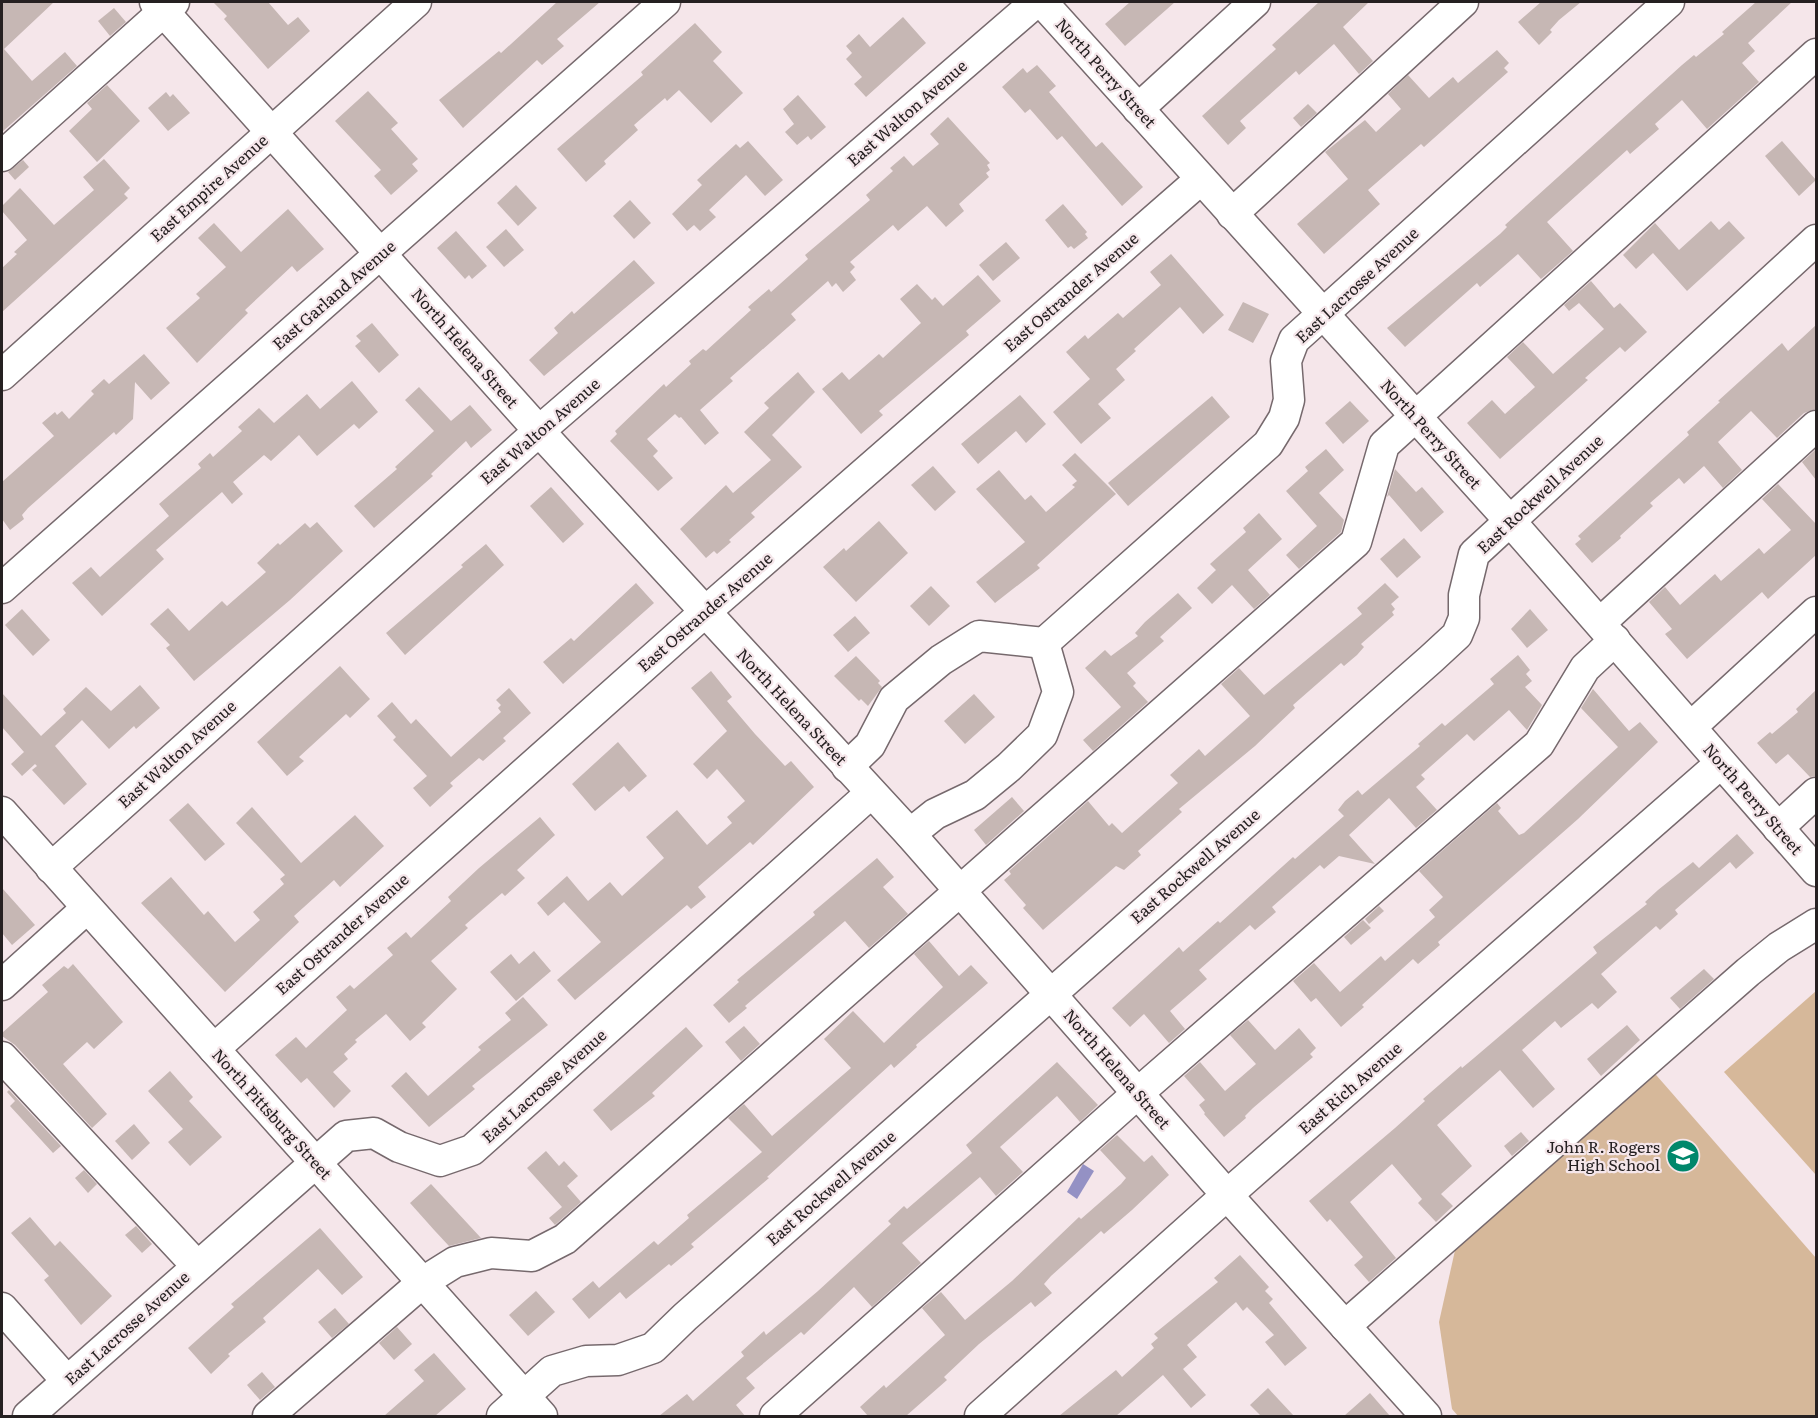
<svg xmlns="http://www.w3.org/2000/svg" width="1818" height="1418" font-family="Literata,serif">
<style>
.green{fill:#d6b89a}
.water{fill:#9491c4}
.building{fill:#c6b7b4}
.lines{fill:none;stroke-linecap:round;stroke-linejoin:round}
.minor-casing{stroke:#76696d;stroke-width:33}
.minor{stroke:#fff;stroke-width:30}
.labels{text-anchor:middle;stroke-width:4.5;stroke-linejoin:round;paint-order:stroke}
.street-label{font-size:16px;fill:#252021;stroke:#f5e6ea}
.poi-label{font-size:16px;fill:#252021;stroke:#f5e6ea;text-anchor:end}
</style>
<rect width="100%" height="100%" fill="#f5e6ea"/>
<g class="green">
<polygon points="1816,991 1816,1175 1724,1072"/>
<polygon points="1650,1068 1816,1258 1816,1416 1458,1416 1452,1409 1439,1322 1458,1237"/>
</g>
<polygon class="water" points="1083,1164 1094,1171 1077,1199 1067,1192"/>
<g class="building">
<polygon points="2,2 54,2 4,49 32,81 65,52 77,66 2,132"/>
<polygon points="213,2 268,2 288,25 298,17 310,31 268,69 224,19 227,16"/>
<polygon points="557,2 600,2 557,39 564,46 542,65 537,60 463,128 439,100 499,51 501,53"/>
<polygon points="1130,2 1175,2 1125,46 1105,24"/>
<polygon points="1319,2 1369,2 1343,27 1373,61 1359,74 1334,44 1299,75 1296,71 1240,121 1246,128 1228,145 1202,116 1276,49 1272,45"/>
<polygon points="1541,2 1581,2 1559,20 1550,30 1552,32 1539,45 1518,22"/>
<polygon points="1756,2 1792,2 1748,43 1755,51 1742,63 1759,82 1707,129 1682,100 1655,124 1659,129 1630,154 1627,150 1547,222 1573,251 1541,279 1518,254 1480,287 1477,283 1405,347 1387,328 1500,234 1507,227 1505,225 1682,65 1694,55 1696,57 1724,34 1722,32"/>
<polygon points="114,8 126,22 110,36 98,21"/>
<polygon points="903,17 926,43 866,97 854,84 862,77 846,59 852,53 846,46 859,34 870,47"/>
<polygon points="695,23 722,52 713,61 743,93 711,123 679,90 667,101 665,98 634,125 638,130 604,161 606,164 586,182 557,149 643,75 641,72"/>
<polygon points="1497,50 1509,63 1504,68 1508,72 1424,147 1421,144 1368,190 1380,204 1324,254 1297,224 1348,179 1325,152 1365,120 1376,132 1401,109 1388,94 1408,75 1429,98 1453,77 1458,83"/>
<polygon points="1037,65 1056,86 1049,92 1096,147 1102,142 1143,187 1122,206 1062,136 1057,140 1030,109 1025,113 1002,87 1023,68 1027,73"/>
<polygon points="107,85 140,121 97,162 69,131 92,109 87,103"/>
<polygon points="368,91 398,123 391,129 418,159 412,164 418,171 391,195 374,176 381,170 335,121"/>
<polygon points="166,92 170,97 173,94 190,113 168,131 148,108"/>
<polygon points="798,95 826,127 811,140 808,136 797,145 785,132 794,124 783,109"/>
<polygon points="1308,104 1317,113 1301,127 1293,118"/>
<polygon points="948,117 990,163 987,165 990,170 986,173 989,177 959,204 964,211 946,227 927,206 898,231 893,225 850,262 855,267 850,272 856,280 843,292 836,283 832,287 828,281 791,314 796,320 730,378 733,381 700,410 719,433 705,445 681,417 679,418 675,414 647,439 658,451 653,456 673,478 658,491 610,441 617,434 615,431 664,384 666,387 691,364 689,361 703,349 706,351 751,310 748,307 769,289 771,292 808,259 805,255 870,200 866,195 893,171 890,168 904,156 913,166 939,144 930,134"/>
<polygon points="748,141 783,180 765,196 746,175 709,210 716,217 700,231 694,225 687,231 672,214 702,185 697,180 736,144 740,148"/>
<polygon points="1782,141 1816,180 1799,196 1765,156"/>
<polygon points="104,159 130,188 124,194 128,198 2,312 2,268 17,254 14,252 27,240 2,211 2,206 20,188 54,225 94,190 83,177"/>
<polygon points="23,160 29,167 15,180 8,172"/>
<polygon points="516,185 537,208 518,226 497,203"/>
<polygon points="630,200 651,223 634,239 613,216"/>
<polygon points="1063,204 1087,232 1085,234 1088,238 1074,249 1071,246 1068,248 1045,220"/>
<polygon points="288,209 324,249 297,272 292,266 245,310 248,313 197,363 166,328 200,298 196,294 226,267 198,238 214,223 241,252"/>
<polygon points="1711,221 1719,230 1729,221 1745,238 1687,291 1653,253 1636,269 1623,255 1655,223 1679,250"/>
<polygon points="506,229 524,250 504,267 486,247"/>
<polygon points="456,231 487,266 472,279 469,275 465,279 437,248"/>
<polygon points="1006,242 1020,258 993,281 979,265"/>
<polygon points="1171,254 1224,315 1203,334 1180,307 1134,349 1136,351 1116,369 1125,380 1098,404 1111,418 1081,444 1053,412 1090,379 1066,352 1085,335 1088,339 1118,313 1123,318 1161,285 1150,272"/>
<polygon points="634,260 655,283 544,376 529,360 558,333 554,328 572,311 574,314"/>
<polygon points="978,275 1001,301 966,331 969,335 879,411 883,415 861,434 822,389 842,372 849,380 879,354 883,358 921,323 900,299 917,284 932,300 935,297 943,306"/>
<polygon points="1591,281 1614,308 1620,303 1647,332 1625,352 1620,347 1585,378 1588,380 1500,459 1467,423 1492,400 1505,414 1535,387 1507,357 1523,342 1553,374 1604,329 1579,303 1569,311 1564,305"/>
<polygon points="1243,302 1269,314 1253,343 1228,330"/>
<polygon points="372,323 399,355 379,373 355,346 361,341 356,336"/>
<polygon points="1816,325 1816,409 1804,413 1777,438 1751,411 1718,442 1742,470 1723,488 1704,466 1684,484 1679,478 1650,503 1653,506 1620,536 1621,538 1592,563 1575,544 1581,539 1578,536 1689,435 1687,432 1720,402 1718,401 1782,343 1788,351"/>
<polygon points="144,354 170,383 151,400 135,382 133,419 116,435 114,432 28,508 22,515 24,519 10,530 2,519 2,482 54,436 42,423 55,412 57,415 62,411 69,419 94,394 91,391 104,379 109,384"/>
<polygon points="798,372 815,392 772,435 802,467 751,513 755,517 729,540 731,542 717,554 714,551 706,558 680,529 726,485 733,493 771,460 744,432 769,408 764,403"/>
<polygon points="352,381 378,412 359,429 354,424 317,456 299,435 271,461 264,455 233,482 243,494 232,504 222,492 156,550 164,559 102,616 72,583 91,567 100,577 169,516 159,504 201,468 198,464 210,453 213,457 242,431 238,427 259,408 274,423 307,394 320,409"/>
<polygon points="419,387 451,421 470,405 492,430 471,448 466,441 431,474 433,476 374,528 354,506 397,469 395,467 434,431 405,400"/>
<polygon points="1020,395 1046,424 1026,443 1016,431 978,464 961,444"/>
<polygon points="1212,396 1230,417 1128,506 1108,483"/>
<polygon points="1350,401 1369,421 1343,444 1325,423"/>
<polygon points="1326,449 1344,470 1319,493 1344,520 1341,532 1299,569 1286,555 1317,526 1286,491 1308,471 1305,467"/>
<polygon points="1815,450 1816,451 1816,480 1802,462"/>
<polygon points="1075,453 1116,494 1037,565 1040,568 995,603 976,582 1025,542 976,489 999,470 1025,500 1031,495 1046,512 1075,487 1072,485 1077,481 1062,465"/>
<polygon points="933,466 956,492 935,511 911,485"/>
<polygon points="1395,469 1416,492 1422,487 1444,512 1421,532 1389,495 1387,497"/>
<polygon points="1778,484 1816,524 1816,555 1768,599 1762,592 1687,659 1665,634 1672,629 1649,602 1665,587 1680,605 1715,574 1721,581 1759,548 1764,554 1791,530 1762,499"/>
<polygon points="551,487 584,524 563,543 530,506"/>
<polygon points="1259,513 1282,539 1248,570 1270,595 1254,609 1232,585 1212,604 1197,588 1216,570 1210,564 1246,532 1243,528"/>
<polygon points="879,521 908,553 856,602 823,567 844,548 846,551"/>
<polygon points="317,522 343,551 290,600 194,681 166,648 170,645 150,624 168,608 189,631 222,601 227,606 266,572 257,563 278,543 280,545 305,523 310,528"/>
<polygon points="1404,538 1421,557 1397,578 1380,559"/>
<polygon points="486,544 504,565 405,655 386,633 463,567 461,565"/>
<polygon points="636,583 654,603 563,684 543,662 571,638 574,641"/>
<polygon points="1385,583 1399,597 1391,604 1395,609 1392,612 1394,615 1361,644 1364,647 1357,655 1344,666 1341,663 1293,705 1295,708 1255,746 1179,809 1182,812 1138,851 1141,855 1124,870 1116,866 1043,930 1023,908 1026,905 1004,880 1011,874 1009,871 1088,801 1109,826 1112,823 1122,833 1178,783 1170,775 1199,749 1205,756 1250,716 1221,684 1239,668 1264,695 1362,614 1357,608"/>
<polygon points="931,586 950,606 929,626 910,606"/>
<polygon points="1178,593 1192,608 1160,637 1164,641 1127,673 1136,683 1133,686 1148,702 1093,751 1083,740 1121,707 1085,668 1105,650 1111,656 1138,636 1135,633 1145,622"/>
<polygon points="22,609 50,640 33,656 5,625"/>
<polygon points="1530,609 1548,630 1527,648 1511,629"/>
<polygon points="855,616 870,633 848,652 833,635"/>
<polygon points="1518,655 1530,670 1526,674 1532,681 1525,687 1542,705 1527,730 1509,710 1474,741 1467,734 1421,775 1425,779 1416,787 1437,810 1416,828 1389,798 1349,835 1375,864 1339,856 1324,869 1320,865 1272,907 1276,912 1255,930 1250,925 1199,970 1207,979 1170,1011 1185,1029 1169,1043 1144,1014 1130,1027 1112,1008 1179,947 1183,952 1218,921 1220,923 1293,857 1295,859 1344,816 1338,810 1345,801 1358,790 1362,795 1420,746 1418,744 1442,723 1445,726 1494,684 1490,679"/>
<polygon points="856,656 880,681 878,683 882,687 868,706 861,699 859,701 834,676"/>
<polygon points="340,666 370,699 350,718 346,714 299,757 304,761 287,776 257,742"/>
<polygon points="711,671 732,697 727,701 755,734 785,766 791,761 814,787 753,845 750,842 698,887 706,897 691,909 687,905 575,1000 557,980 601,942 564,902 548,916 537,903 567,876 588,901 610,882 622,896 664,858 646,837 677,810 707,845 732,823 727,817 745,801 717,769 707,779 693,764 727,731 691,688"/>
<polygon points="140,685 160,708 136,729 134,726 109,749 82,720 55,746 87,784 64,805 32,770 37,766 35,764 22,776 11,764 24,752 2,727 2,693 41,736 66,713 63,709 86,687 111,711"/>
<polygon points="509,688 531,713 503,738 506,741 483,761 479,758 450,783 453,786 430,807 413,788 427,776 393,740 396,737 377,716 392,702 411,724 416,719 451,757 501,712 498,708 501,705 496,700"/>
<polygon points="1593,689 1629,731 1640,722 1658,742 1578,819 1438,942 1440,945 1418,964 1413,959 1362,1005 1364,1007 1341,1027 1316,998 1311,1002 1293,981 1314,963 1340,992 1381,956 1385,961 1435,917 1429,910 1443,897 1419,871 1497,803 1501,808 1498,811 1519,835 1524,833 1618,747 1581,708"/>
<polygon points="1816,690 1816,776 1810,777 1788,754 1776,764 1757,743 1770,732 1772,734 1798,712 1796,709"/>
<polygon points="974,694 995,717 965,744 944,721"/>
<polygon points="618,742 647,776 629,792 624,786 595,811 572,784"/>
<polygon points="1012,797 1024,811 986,845 974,830"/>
<polygon points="188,803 225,844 205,861 169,820"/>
<polygon points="252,807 301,863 355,815 384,846 340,887 334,880 294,916 299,922 225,992 141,903 171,877 204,915 208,911 235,942 260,920 253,912 284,884 280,879 285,875 236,823"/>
<polygon points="540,817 555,835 517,870 525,878 505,896 502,893 465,925 468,928 431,961 457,989 422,1023 426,1027 410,1041 386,1014 355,1040 357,1042 344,1054 348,1059 333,1072 351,1091 334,1108 307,1078 301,1083 275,1055 296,1037 306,1048 347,1010 336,997 350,985 354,989 393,955 387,948 406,932 411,938 451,901 448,897 479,868"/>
<polygon points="1737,834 1754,853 1736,869 1730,862 1675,910 1678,914 1660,930 1656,926 1601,974 1617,992 1598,1009 1592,1003 1561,1028 1555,1021 1522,1050 1555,1089 1533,1108 1500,1070 1437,1125 1472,1166 1441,1194 1453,1206 1436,1222 1418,1203 1422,1199 1392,1164 1350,1202 1396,1258 1369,1282 1354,1265 1363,1257 1330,1219 1327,1222 1309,1201 1395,1128 1425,1101 1423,1099 1461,1066 1462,1068 1474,1058 1597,953 1593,947 1647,904 1645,902 1658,890 1693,862 1699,868"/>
<polygon points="877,858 894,877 883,887 908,914 869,948 845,921 745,1006 747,1008 729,1023 713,1005 739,982 737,980 815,915 813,912"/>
<polygon points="2,888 35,925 12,945 2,933"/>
<polygon points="1379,906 1384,911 1369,924 1365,919"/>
<polygon points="1363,920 1371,928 1351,945 1344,937"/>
<polygon points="929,941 959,976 971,965 988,983 916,1045 917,1047 894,1068 891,1064 767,1177 769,1178 691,1244 694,1247 671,1266 669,1264 626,1299 620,1292 589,1319 572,1299 593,1281 599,1288 654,1241 658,1245 689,1218 687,1215 762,1152 728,1118 744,1104 772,1136 851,1068 824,1039 853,1011 884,1043 943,987 914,954"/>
<polygon points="534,951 551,971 516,1001 490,972 511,954 519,964"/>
<polygon points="73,964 123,1022 94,1049 87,1042 63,1064 107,1114 92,1128 15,1045 2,1036 2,1033 48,992 42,985 64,966 68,969"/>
<polygon points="1704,969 1714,979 1680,1009 1670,998"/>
<polygon points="523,997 548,1025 472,1086 475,1089 429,1127 391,1086 406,1072 428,1096 481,1050 478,1047 511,1020 505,1013"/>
<polygon points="1248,1020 1275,1050 1299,1028 1316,1048 1310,1054 1313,1057 1253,1108 1245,1116 1246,1118 1224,1137 1204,1114 1205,1113 1199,1105 1205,1100 1184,1076 1200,1062 1225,1091 1256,1064 1230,1035"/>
<polygon points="1627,1025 1640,1040 1601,1076 1587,1059"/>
<polygon points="744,1026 760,1044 741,1061 725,1042"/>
<polygon points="686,1027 703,1046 652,1093 655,1096 611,1131 593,1110"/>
<polygon points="1057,1062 1098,1105 1080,1122 1057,1096 1000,1147 1023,1172 996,1196 980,1177 902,1243 921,1263 872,1307 854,1287 804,1335 801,1332 746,1378 755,1388 736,1405 745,1416 659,1416 687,1394 693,1401 744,1356 741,1352 764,1331 766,1335 818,1291 891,1224 888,1221 904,1206 907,1209 972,1153 966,1145"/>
<polygon points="170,1071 193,1097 189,1101 222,1137 190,1166 168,1142 183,1129 148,1091"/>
<polygon points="9,1090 61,1146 53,1153 10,1106 15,1101 7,1092"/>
<polygon points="134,1124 150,1143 132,1160 115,1141"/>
<polygon points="1521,1132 1529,1141 1512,1156 1504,1146"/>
<polygon points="1117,1135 1144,1162 1152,1155 1169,1175 1132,1210 1104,1234 1101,1231 1051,1276 1044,1284 1052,1293 1035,1307 1031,1302 979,1344 944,1377 947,1380 906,1416 868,1416 860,1407 884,1385 886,1388 945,1335 922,1308 941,1292 965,1320 1012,1281 1079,1217 1081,1219 1121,1184 1126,1178 1100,1150"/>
<polygon points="546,1151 559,1166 564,1161 578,1176 567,1186 581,1202 555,1225 549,1218 562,1207 527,1168"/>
<polygon points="84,1170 97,1184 88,1193 75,1178"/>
<polygon points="431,1184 481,1238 449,1246 435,1231 410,1203"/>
<polygon points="30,1217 55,1246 60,1241 112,1296 81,1325 44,1280 49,1276 11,1233"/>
<polygon points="136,1226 152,1244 142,1253 125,1235"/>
<polygon points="320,1228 363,1277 342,1295 318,1269 263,1318 266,1322 228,1354 230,1356 211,1374 188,1348 234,1307 231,1304"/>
<polygon points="1240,1255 1269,1287 1265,1291 1273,1299 1269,1303 1307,1348 1285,1366 1265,1342 1274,1335 1247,1307 1243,1311 1236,1302 1187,1345 1197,1357 1183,1369 1206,1395 1191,1408 1163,1375 1116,1416 1059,1416 1116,1370 1122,1377 1154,1348 1151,1344 1158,1338 1154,1334 1218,1282 1214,1278"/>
<polygon points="536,1291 555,1312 528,1336 509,1315"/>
<polygon points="335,1308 349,1324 332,1338 318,1322"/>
<polygon points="397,1327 412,1344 394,1360 379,1343"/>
<polygon points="434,1353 466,1389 435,1416 384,1416 424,1381 414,1370"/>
<polygon points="262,1372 275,1387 260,1400 247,1385"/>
<polygon points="1268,1388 1294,1416 1261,1416 1250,1405"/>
<polygon points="1370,1393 1390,1416 1344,1416"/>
</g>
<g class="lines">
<defs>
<g id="minor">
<polyline points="155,2 539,431 910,834 1227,1195 1426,1416"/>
<polyline points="1042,2 1510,521 1816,871"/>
<polyline points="1138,109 1255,2"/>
<polyline points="2,156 174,2"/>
<polyline points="1232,214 1463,2"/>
<polyline points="2,375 416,2"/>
<polyline points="2,588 665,2"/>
<polyline points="1600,623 1816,426"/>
<polyline points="1691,727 1816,612"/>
<polyline points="847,767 870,745 894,699 941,660 979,636 1044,643 1268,444 1284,418 1289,400 1286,361 1294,340 1669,2"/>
<polyline points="2,812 542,1416"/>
<polyline points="1778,828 1816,793"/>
<polyline points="910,834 935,814 975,795 1009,767 1042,735 1058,692 1044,643"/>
<polyline points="51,868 539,431 1036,2"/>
<polyline points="2,985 87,908"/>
<polyline points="214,1049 705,612 1201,179"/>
<polyline points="2,1057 197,1266"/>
<polyline points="2,1308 67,1381"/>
<polyline points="1345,1326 1748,972 1779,947 1816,924"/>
<polyline points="28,1416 346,1136 374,1133 399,1147 440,1161 472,1150 871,793"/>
<polyline points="268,1416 423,1282 455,1262 491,1253 532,1256 565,1239 1356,542 1384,445 1816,54"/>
<polyline points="502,1416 552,1371 586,1361 618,1360 653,1348 685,1317 1431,659 1457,635 1464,618 1464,595 1474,554 1816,240"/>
<polyline points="775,1416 1138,1093 1539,744 1585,668 1615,640"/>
<polyline points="980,1416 1227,1195 1721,763"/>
</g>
</defs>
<use href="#minor" class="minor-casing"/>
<use href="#minor" class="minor"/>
</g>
<defs>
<symbol id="school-disc" viewBox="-11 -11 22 22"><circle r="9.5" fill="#00876b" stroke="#f5e6ea"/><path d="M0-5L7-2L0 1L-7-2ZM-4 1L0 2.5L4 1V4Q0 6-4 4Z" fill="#fff"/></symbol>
</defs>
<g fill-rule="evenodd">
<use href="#school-disc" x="1664" y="1137" width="38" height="38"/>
</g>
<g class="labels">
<g class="street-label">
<text transform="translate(1106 73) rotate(48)" y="6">North Perry Street</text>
<text transform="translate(907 113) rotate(-41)" y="6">East Walton Avenue</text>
<text transform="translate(209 188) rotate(-42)" y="6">East Empire Avenue</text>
<text transform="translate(1357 285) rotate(-43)" y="6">East Lacrosse Avenue</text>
<text transform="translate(1071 292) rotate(-41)" y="6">East Ostrander Avenue</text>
<text transform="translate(334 295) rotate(-41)" y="6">East Garland Avenue</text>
<text transform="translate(465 348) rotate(49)" y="6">North Helena Street</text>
<text transform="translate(540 431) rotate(-41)" y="6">East Walton Avenue</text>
<text transform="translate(1431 434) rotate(48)" y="6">North Perry Street</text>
<text transform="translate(1540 494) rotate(-43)" y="6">East Rockwell Avenue</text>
<text transform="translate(705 612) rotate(-41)" y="6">East Ostrander Avenue</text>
<text transform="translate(792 707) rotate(47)" y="6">North Helena Street</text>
<text transform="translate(177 754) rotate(-42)" y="6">East Walton Avenue</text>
<text transform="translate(1753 799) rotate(49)" y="6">North Perry Street</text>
<text transform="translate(1195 866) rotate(-41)" y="6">East Rockwell Avenue</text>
<text transform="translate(342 934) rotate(-42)" y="6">East Ostrander Avenue</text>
<text transform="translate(1117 1069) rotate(49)" y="6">North Helena Street</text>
<text transform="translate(544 1086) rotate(-42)" y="6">East Lacrosse Avenue</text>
<text transform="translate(1350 1088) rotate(-41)" y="6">East Rich Avenue</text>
<text transform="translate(272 1114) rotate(48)" y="6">North Pittsburg Street</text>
<text transform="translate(831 1188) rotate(-41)" y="6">East Rockwell Avenue</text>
<text transform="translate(127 1328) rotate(-42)" y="6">East Lacrosse Avenue</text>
</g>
<g class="poi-label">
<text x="1660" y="1153">John R. Rogers<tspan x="1660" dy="18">High School</tspan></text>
</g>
</g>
<rect width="1818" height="1418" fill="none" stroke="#252021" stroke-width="6"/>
</svg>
